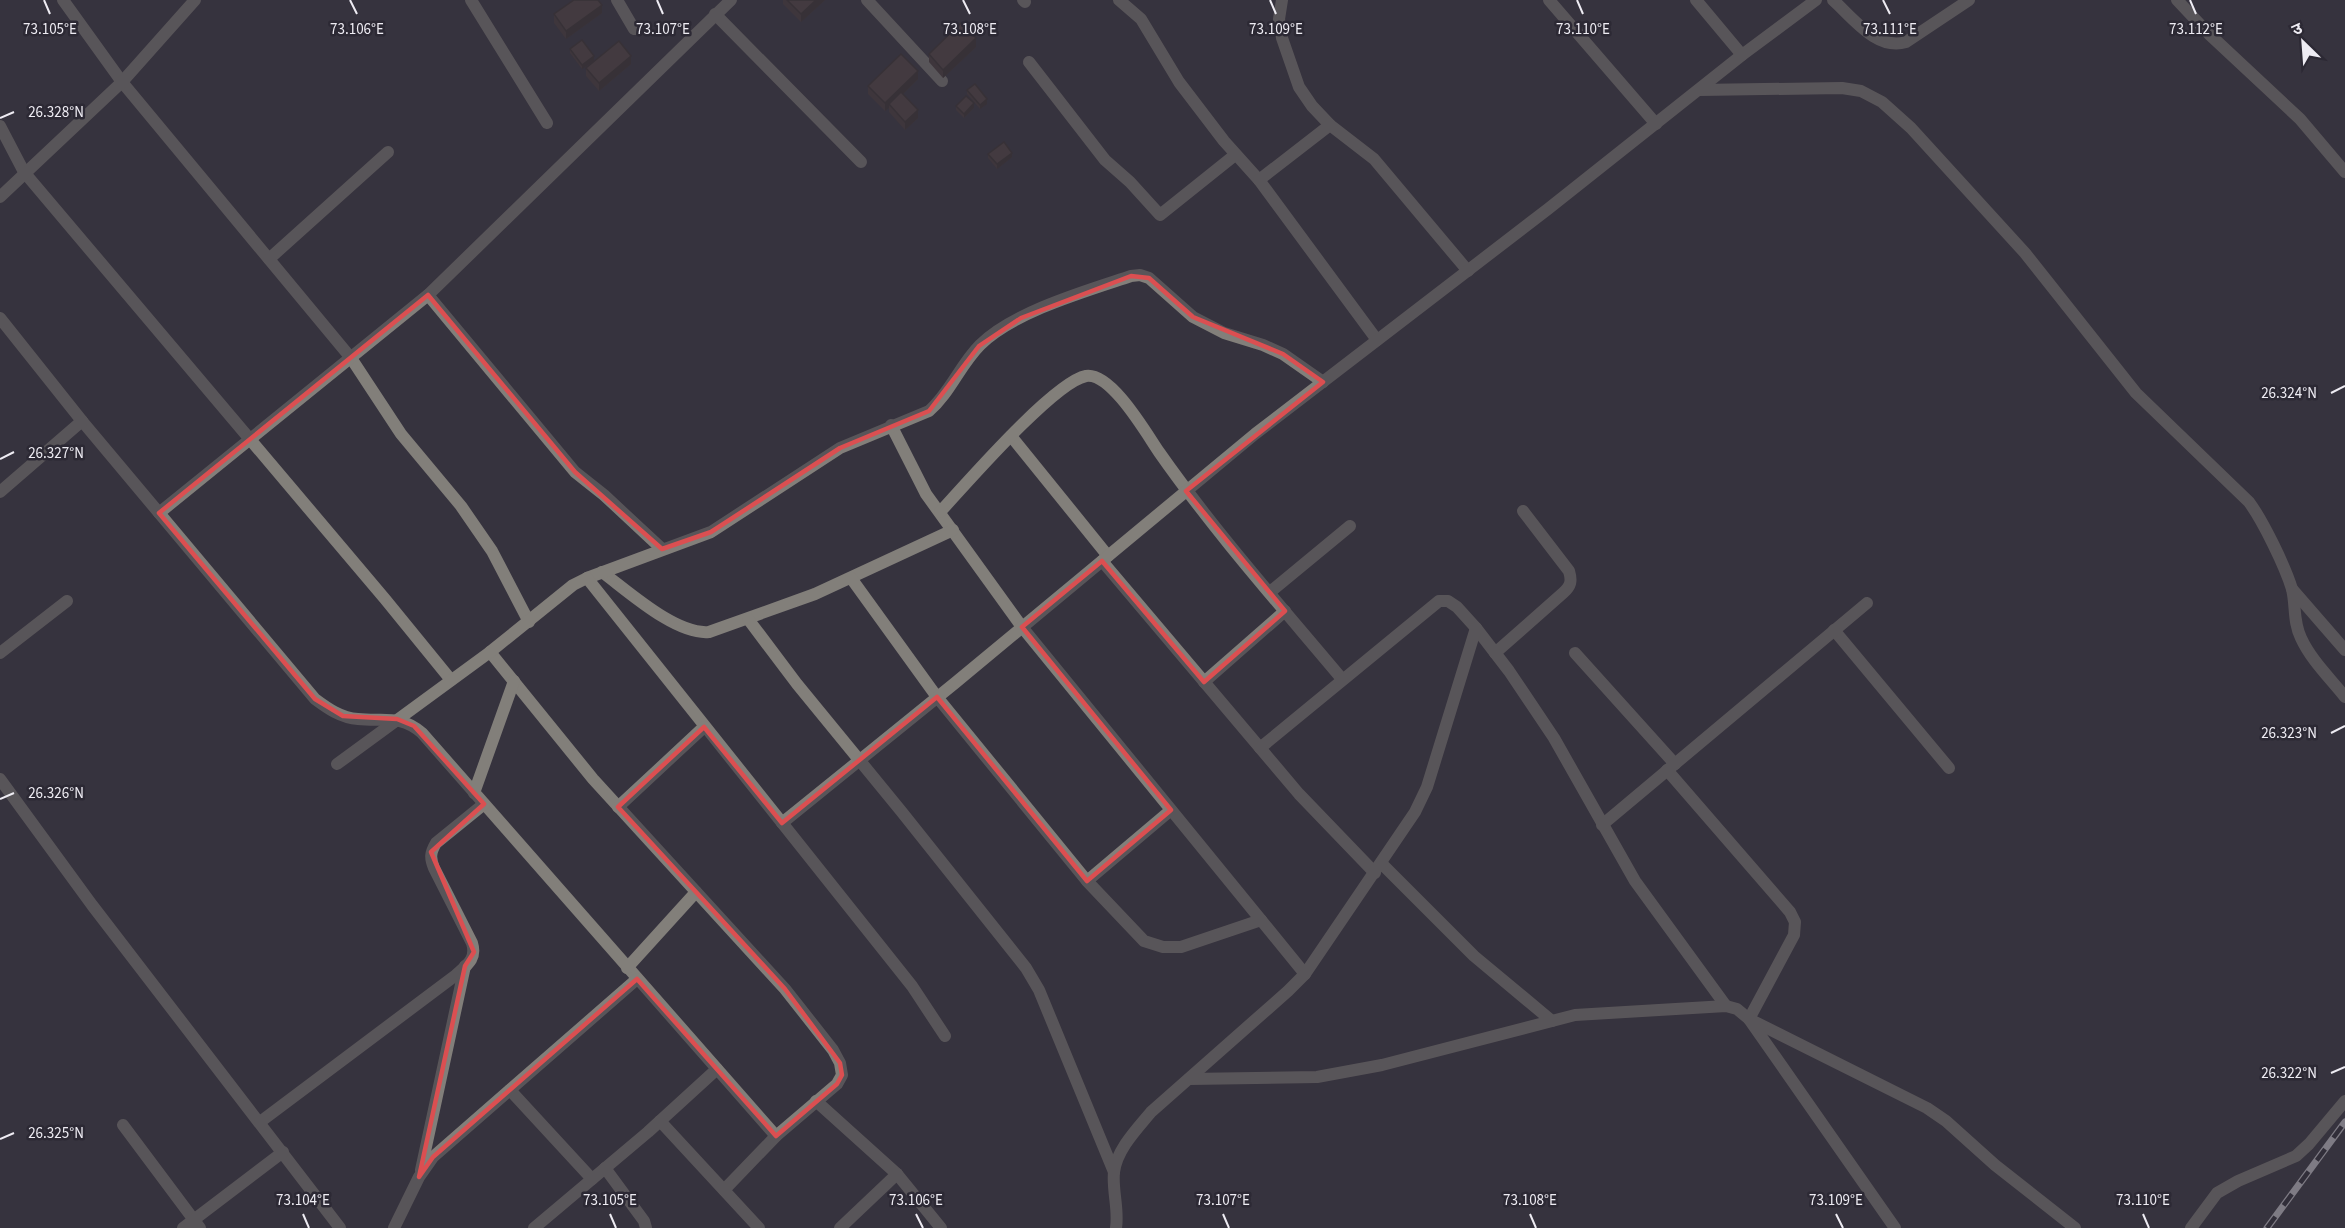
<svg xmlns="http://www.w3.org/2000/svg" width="2345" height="1228" font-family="'Source Sans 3','Noto Sans Devanagari',sans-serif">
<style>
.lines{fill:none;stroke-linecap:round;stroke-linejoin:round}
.minor{stroke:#827f7a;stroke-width:12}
.rail-casing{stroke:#d4d2d9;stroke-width:7}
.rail{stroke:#2c2934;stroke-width:4.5;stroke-dasharray:14;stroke-linecap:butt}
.wall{fill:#473a3a}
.shaded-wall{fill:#39302f}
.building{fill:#524443;stroke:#39302f;stroke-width:1.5}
.marked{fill:none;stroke:#db4f51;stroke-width:4.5;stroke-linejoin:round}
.ticks{fill:none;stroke:#eeecf3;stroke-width:2}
.ticks-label{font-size:15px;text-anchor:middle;fill:#eeecf3;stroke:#2c2934;stroke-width:5;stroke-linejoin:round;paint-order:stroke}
</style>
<rect width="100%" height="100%" fill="#36333e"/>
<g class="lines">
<g class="minor">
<polyline points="63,0 122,82 351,358 401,434 461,506 492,551 529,622"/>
<polyline points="471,0 547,123"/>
<polyline points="617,0 634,29"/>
<polyline points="867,0 942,81"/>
<polyline points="1023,0 1025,2"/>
<polyline points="1119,0 1141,19 1179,82 1224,141 1259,180"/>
<polyline points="1282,0 1279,19 1282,38 1299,87 1312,106 1330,125"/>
<polyline points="1549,0 1656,124"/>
<polyline points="1696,0 1742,55"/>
<path d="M 1833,0 C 1853,18 1877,51 1906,42 L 1969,0"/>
<polyline points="2177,0 2209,34 2300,119 2345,172"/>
<polyline points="715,14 861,162"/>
<polyline points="1029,62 1105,160 1130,182 1160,215 1235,155"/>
<path d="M 1699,90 L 1842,88 L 1861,91 L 1882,102 L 1911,128 L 2025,253 L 2136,393 L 2249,502 C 2263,521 2285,566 2292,589 C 2296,606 2293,622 2301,638 C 2311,660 2330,678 2345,697"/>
<polyline points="0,126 24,172 385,599 451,680"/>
<polyline points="0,197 122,82 195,0"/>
<polyline points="269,259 388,152"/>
<polyline points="428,295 575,472 604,495 662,549"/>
<path d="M 0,318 L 82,421 L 315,699 C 327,708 341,718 358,719 C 384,722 400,714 422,733 L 776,1136"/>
<polyline points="1377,340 1259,180 1330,125 1374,159 1468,271"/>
<polyline points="891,425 926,494 1022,627 1305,974"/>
<polyline points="1011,436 1108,556"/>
<polyline points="0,492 82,421"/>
<path d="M 940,512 C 965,485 1054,382 1086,376 C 1111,372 1146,433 1159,452 C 1215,532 1280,605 1342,679"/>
<polyline points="159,513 428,295 731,0"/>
<polyline points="1102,561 1299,794 1375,873"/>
<path d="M 602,572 C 629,592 676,635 709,632 L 815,594 L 953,530"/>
<path d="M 587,578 L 711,532 L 840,448 L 929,411 C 950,393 960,365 980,345 C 1013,312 1086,291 1131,276 L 1140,275 L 1149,278 L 1193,317 L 1224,333 L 1263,345 L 1283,354 L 1323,382"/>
<polyline points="851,578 937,697 1087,881 1144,941 1163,947 1181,947 1261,920"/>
<polyline points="2292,589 2345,650"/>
<polyline points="1270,592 1350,526"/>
<polyline points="748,619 797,684 901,811 1026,968 1039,990 1114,1172"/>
<polyline points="1834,630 1949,768"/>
<polyline points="490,652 593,779 785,989 833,1050 840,1063 842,1075 837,1084 776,1136 724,1190"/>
<polyline points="0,653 67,601"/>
<path d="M 1495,653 L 1563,593 C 1571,586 1572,581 1569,571 L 1523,511"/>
<polyline points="1575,653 1675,764"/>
<polyline points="1204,682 1285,611"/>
<polyline points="1260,748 1439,601 1448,601 1457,607 1476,628 1509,671 1554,738 1635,881 1726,1006"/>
<polyline points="337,764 490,652 573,585 587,578 912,986 945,1036"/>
<polyline points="1667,770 1790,912 1795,922 1794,935 1749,1019 1927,1108 1946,1121 1995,1165 2075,1228"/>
<polyline points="0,779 92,905 340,1228"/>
<polyline points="474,793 514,681"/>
<polyline points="618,807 704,727"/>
<polyline points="782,823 955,683 1255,434 1548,209 1742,55 1816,0"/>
<polyline points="1602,825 1867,603"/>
<polyline points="1381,863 1474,956 1552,1021"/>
<polyline points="1087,881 1171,810"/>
<polyline points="627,968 696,892"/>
<polyline points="1189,1079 1317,1077 1382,1065 1575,1015 1726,1006 1737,1009 1749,1019 1895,1228"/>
<polyline points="510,1090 592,1179"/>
<polyline points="816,1101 897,1174 941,1228"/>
<polyline points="660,1121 759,1228"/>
<path d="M 260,1122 L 456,975 C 467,965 477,959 472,943 L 434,868 C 430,858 430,853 436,843 L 484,804"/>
<polyline points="123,1125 200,1228"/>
<polyline points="605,1168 644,1221 646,1228"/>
<polyline points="421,1170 465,966"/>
<polyline points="183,1228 283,1152"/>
<polyline points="394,1228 419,1177 433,1157 637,979"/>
<polyline points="534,1228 648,1132 717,1069"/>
<polyline points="840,1228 897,1174"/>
<path d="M 1116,1228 C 1119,1209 1112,1190 1114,1172 C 1117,1149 1137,1129 1151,1112 L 1288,991 L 1305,974 L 1415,812 L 1427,787 L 1476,628"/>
<polyline points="2191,1228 2217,1193 2238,1181 2296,1156 2309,1144 2345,1101"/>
</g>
<defs>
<polyline id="rail" points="2267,1228 2345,1122"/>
</defs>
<use href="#rail" class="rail-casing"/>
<use href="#rail" class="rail"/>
</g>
<g class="wall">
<polygon points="783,0 825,0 801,22 783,4"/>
<polygon points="602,13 566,39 554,23 554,14"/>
<polygon points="976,47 943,78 929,62 929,54"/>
<polygon points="570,49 594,61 582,69 570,53"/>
<polygon points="631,64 599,91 586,76 586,68"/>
<polygon points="918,79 903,94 918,118 905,130 889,112 889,108 885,111 868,94 868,86"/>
<polygon points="967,90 987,104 980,109 967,94"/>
<polygon points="956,106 974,108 964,118 956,110"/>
<polygon points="988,154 1012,157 997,169 988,158"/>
</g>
<g class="shaded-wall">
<polygon points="816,0 825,0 801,22 801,14"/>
<polygon points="602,5 602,13 566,39 566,31"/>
<polygon points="976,38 976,47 943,78 943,70"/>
<polygon points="594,56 594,61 582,69 582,65"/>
<polygon points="631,56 631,64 599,91 599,83"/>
<polygon points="918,71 918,79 891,106 889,104 889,108 885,111 885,103"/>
<polygon points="987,99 987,104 980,109 980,105"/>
<polygon points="974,103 974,108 964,118 964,114"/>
<polygon points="918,110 918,118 905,130 905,122"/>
<polygon points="1012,153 1012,157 997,169 997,164"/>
</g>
<g class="building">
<polygon points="574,0 598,0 602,5 566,31 554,14"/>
<polygon points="787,0 816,0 801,14"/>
<polygon points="961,23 976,38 943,70 929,54"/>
<polygon points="582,40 594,56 582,65 570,49"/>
<polygon points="619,41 631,56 599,83 586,68"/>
<polygon points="901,54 918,71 885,103 868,86"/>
<polygon points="975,84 987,99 980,105 967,90"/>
<polygon points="901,92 918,110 905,122 889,104"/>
<polygon points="966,96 974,103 964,114 956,106"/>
<polygon points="1004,142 1012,153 997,164 988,154"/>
</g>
<path d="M0 0H2345V1228H0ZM 1131,276 L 1149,278 L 1193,317 L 1283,354 L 1323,382 L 1186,491 L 1285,611 L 1204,682 L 1102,561 L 1022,627 L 1171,810 L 1087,881 L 937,697 L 782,823 L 704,727 L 618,807 L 785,989 L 840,1063 L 842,1075 L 837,1084 L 776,1136 L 637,979 L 433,1157 L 419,1177 L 465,966 L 474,952 L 431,852 L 484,804 L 414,726 L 397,719 L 343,716 L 315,699 L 159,513 L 428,295 L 575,472 L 662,549 L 711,532 L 840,448 L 929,411 L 979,346 L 1021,318 Z" fill="#36333e" fill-opacity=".55" fill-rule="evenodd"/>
<path class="marked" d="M 1131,276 L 1149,278 L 1193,317 L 1283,354 L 1323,382 L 1186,491 L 1285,611 L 1204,682 L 1102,561 L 1022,627 L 1171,810 L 1087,881 L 937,697 L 782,823 L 704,727 L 618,807 L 785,989 L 840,1063 L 842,1075 L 837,1084 L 776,1136 L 637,979 L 433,1157 L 419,1177 L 465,966 L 474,952 L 431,852 L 484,804 L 414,726 L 397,719 L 343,716 L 315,699 L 159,513 L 428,295 L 575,472 L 662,549 L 711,532 L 840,448 L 929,411 L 979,346 L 1021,318 Z"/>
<path class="ticks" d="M 44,0 L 50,14M 350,0 L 357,14M 657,0 L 663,14M 963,0 L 970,14M 1270,0 L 1276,14M 1577,0 L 1583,14M 1883,0 L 1890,14M 2190,0 L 2196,14M 0,118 L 14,112M 2331,393 L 2345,386M 0,459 L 14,452M 2331,733 L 2345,726M 0,799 L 14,793M 2331,1073 L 2345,1067M 0,1139 L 14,1133M 303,1214 L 309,1228M 610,1214 L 616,1228M 916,1214 L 923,1228M 1223,1214 L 1229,1228M 1530,1214 L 1536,1228M 1836,1214 L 1843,1228M 2143,1214 L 2149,1228"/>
<g class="ticks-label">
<text x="970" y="34">73.108°E</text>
<text x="1890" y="34">73.111°E</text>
<text x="2196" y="34">73.112°E</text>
<text x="50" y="34">73.105°E</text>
<text x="357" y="34">73.106°E</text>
<text x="663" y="34">73.107°E</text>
<text x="1276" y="34">73.109°E</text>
<text x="1583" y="34">73.110°E</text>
<text x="56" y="117">26.328°N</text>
<text x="2289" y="398">26.324°N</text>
<text x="56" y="458">26.327°N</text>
<text x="2289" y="738">26.323°N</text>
<text x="56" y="798">26.326°N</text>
<text x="2289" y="1078">26.322°N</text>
<text x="56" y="1138">26.325°N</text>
<text x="303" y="1205">73.104°E</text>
<text x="610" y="1205">73.105°E</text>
<text x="916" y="1205">73.106°E</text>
<text x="1223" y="1205">73.107°E</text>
<text x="1530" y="1205">73.108°E</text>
<text x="1836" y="1205">73.109°E</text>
<text x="2143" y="1205">73.110°E</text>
</g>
<g transform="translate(2303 42) rotate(335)" stroke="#2c2934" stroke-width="4.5" paint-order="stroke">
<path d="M0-4.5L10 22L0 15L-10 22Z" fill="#eeecf3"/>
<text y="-9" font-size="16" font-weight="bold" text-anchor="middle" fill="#eeecf3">उ</text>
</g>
</svg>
